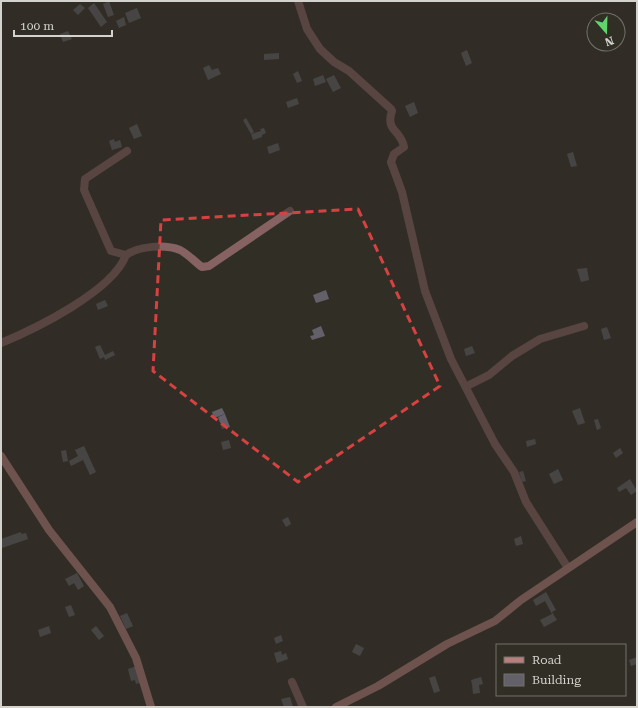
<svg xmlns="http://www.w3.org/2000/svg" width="638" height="708" font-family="'Roboto Serif',serif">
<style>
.building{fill:#636069}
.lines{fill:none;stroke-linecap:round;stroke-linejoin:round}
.street{stroke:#876262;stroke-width:8}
.secondary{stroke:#b97f7f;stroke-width:8}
.marked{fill:none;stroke:#d64241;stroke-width:3;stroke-dasharray:8 5;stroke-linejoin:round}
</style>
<rect width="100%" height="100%" fill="#312e26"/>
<g class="building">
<polygon points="109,1 114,15 108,17 103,4"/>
<polygon points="94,3 107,22 101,27 88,8"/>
<polygon points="80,4 85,8 78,15 73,10"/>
<polygon points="137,8 141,18 129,23 125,13"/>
<polygon points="124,17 126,25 119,28 116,21"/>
<polygon points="68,31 72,39 63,42 60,34"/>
<polygon points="467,50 472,63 466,66 461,53"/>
<polygon points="279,53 279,59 264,60 264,54"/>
<polygon points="209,65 212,70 218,68 221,74 208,80 203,68"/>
<polygon points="298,71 302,81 297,83 293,74"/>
<polygon points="323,75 326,82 315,86 313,79"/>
<polygon points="334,75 341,88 333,92 326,79"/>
<polygon points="297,98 299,104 288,108 286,102"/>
<polygon points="414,102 418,113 410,117 405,106"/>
<polygon points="246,118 254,132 251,134 243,120"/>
<polygon points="137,124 142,136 134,139 129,128"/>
<polygon points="264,128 266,133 262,135 262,137 253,140 251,134 261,131 260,129"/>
<polygon points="114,139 115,142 120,140 122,147 112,150 109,141"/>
<polygon points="278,143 280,150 269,154 267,147"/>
<polygon points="573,152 577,166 571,167 567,154"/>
<polygon points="587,268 589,280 581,282 577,269"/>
<polygon points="326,290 329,299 316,303 313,295"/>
<polygon points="105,300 108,306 98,310 96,304"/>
<polygon points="321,326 325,336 312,340 310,336 314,335 312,330"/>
<polygon points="607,327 611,338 604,340 601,329"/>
<polygon points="100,345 105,355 113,351 115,355 105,360 104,357 100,359 95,347"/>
<polygon points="472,346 475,353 466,356 464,349"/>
<polygon points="222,408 225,414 214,418 212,412"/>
<polygon points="580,408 585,423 578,425 572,411"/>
<polygon points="225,414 230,427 222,429 218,417"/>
<polygon points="598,419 601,428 597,430 594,420"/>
<polygon points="535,439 536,444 527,447 526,441"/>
<polygon points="229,440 231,448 223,450 221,442"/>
<polygon points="84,446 96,472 90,475 83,460 71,466 69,461 78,456 75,450"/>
<polygon points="620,448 623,453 616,458 613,453"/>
<polygon points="66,450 68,461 63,462 61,451"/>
<polygon points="558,469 563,480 554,484 549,474"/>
<polygon points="523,471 526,481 522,482 519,472"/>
<polygon points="630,479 637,491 631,495 626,488 619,492 617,488"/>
<polygon points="288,517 291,524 286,527 282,520"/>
<polygon points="21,532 21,534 26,533 28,539 2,548 1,539"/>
<polygon points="521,536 523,544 516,546 514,539"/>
<polygon points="77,573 84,586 78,590 74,583 69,586 65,579"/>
<polygon points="546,592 556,610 552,612 557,620 544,627 540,620 552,614 545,601 536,606 533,600"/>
<polygon points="71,605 75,615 69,617 65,607"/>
<polygon points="127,613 133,626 126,629 120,616"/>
<polygon points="49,626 51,633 40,637 38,630"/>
<polygon points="96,626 104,636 99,640 91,630"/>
<polygon points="281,635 283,641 276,644 274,638"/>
<polygon points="356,644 364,648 360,656 352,652"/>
<polygon points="281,651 282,655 286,653 288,659 277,663 274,653"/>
<polygon points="637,657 637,664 631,666 629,660"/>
<polygon points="137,666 142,682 136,684 135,680 131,681 128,669"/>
<polygon points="435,676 440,691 434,693 429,678"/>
<polygon points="481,677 483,684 479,685 480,693 473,694 472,684 478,683 472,684 471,680"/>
<polygon points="290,697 293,707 284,707 281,699"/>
</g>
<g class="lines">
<g class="street">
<path d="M 298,1 L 307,29 L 320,49 L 334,62 L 349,71 L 391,109 L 392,111 C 385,131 401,130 404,147 L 394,154 L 391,162 L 402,192 L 425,291 L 451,359 L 495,444 L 514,472 L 526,502 L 568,568"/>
<path d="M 126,255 C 139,246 165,244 180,250 C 188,254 195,262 202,267 L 209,266 L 290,211"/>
<path d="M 1,343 C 35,329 113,291 126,255 L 111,251 L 84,190 L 85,179 L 127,151"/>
<polyline points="467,386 489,375 512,356 540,339 584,326"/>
<polyline points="292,682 303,707"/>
</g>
<g class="secondary">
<polyline points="1,456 49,530 110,607 136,658 151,707"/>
<polyline points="336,707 378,686 447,644 495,621 521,600 637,522"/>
</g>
</g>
<path d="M0 0H638V708H0ZM 358,209 L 440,386 L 298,482 L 153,371 L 161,220 Z" fill="#312e26" fill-opacity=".55" fill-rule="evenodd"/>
<path class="marked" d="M 358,209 L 440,386 L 298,482 L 153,371 L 161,220 Z"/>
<rect width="638" height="708" fill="none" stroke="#d4d2cd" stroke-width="4"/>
<rect x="496" y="644" width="130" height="52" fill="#312e26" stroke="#727069"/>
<rect x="504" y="657" width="20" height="6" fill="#b97f7f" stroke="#727069"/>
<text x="532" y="664" font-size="12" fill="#d4d2cd">Road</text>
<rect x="504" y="674" width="20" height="12" fill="#636069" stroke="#727069"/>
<text x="532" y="684" font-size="12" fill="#d4d2cd">Building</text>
<g transform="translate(606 32) rotate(160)"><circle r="19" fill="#312e26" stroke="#727069"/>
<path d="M0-3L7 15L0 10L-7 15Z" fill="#60d56b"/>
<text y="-6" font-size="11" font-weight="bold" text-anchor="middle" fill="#d4d2cd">N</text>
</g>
<path d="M14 30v6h98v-6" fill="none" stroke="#d4d2cd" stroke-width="2"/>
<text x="20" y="30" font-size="12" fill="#d4d2cd" stroke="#312e26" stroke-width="3" paint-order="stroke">100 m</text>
</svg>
